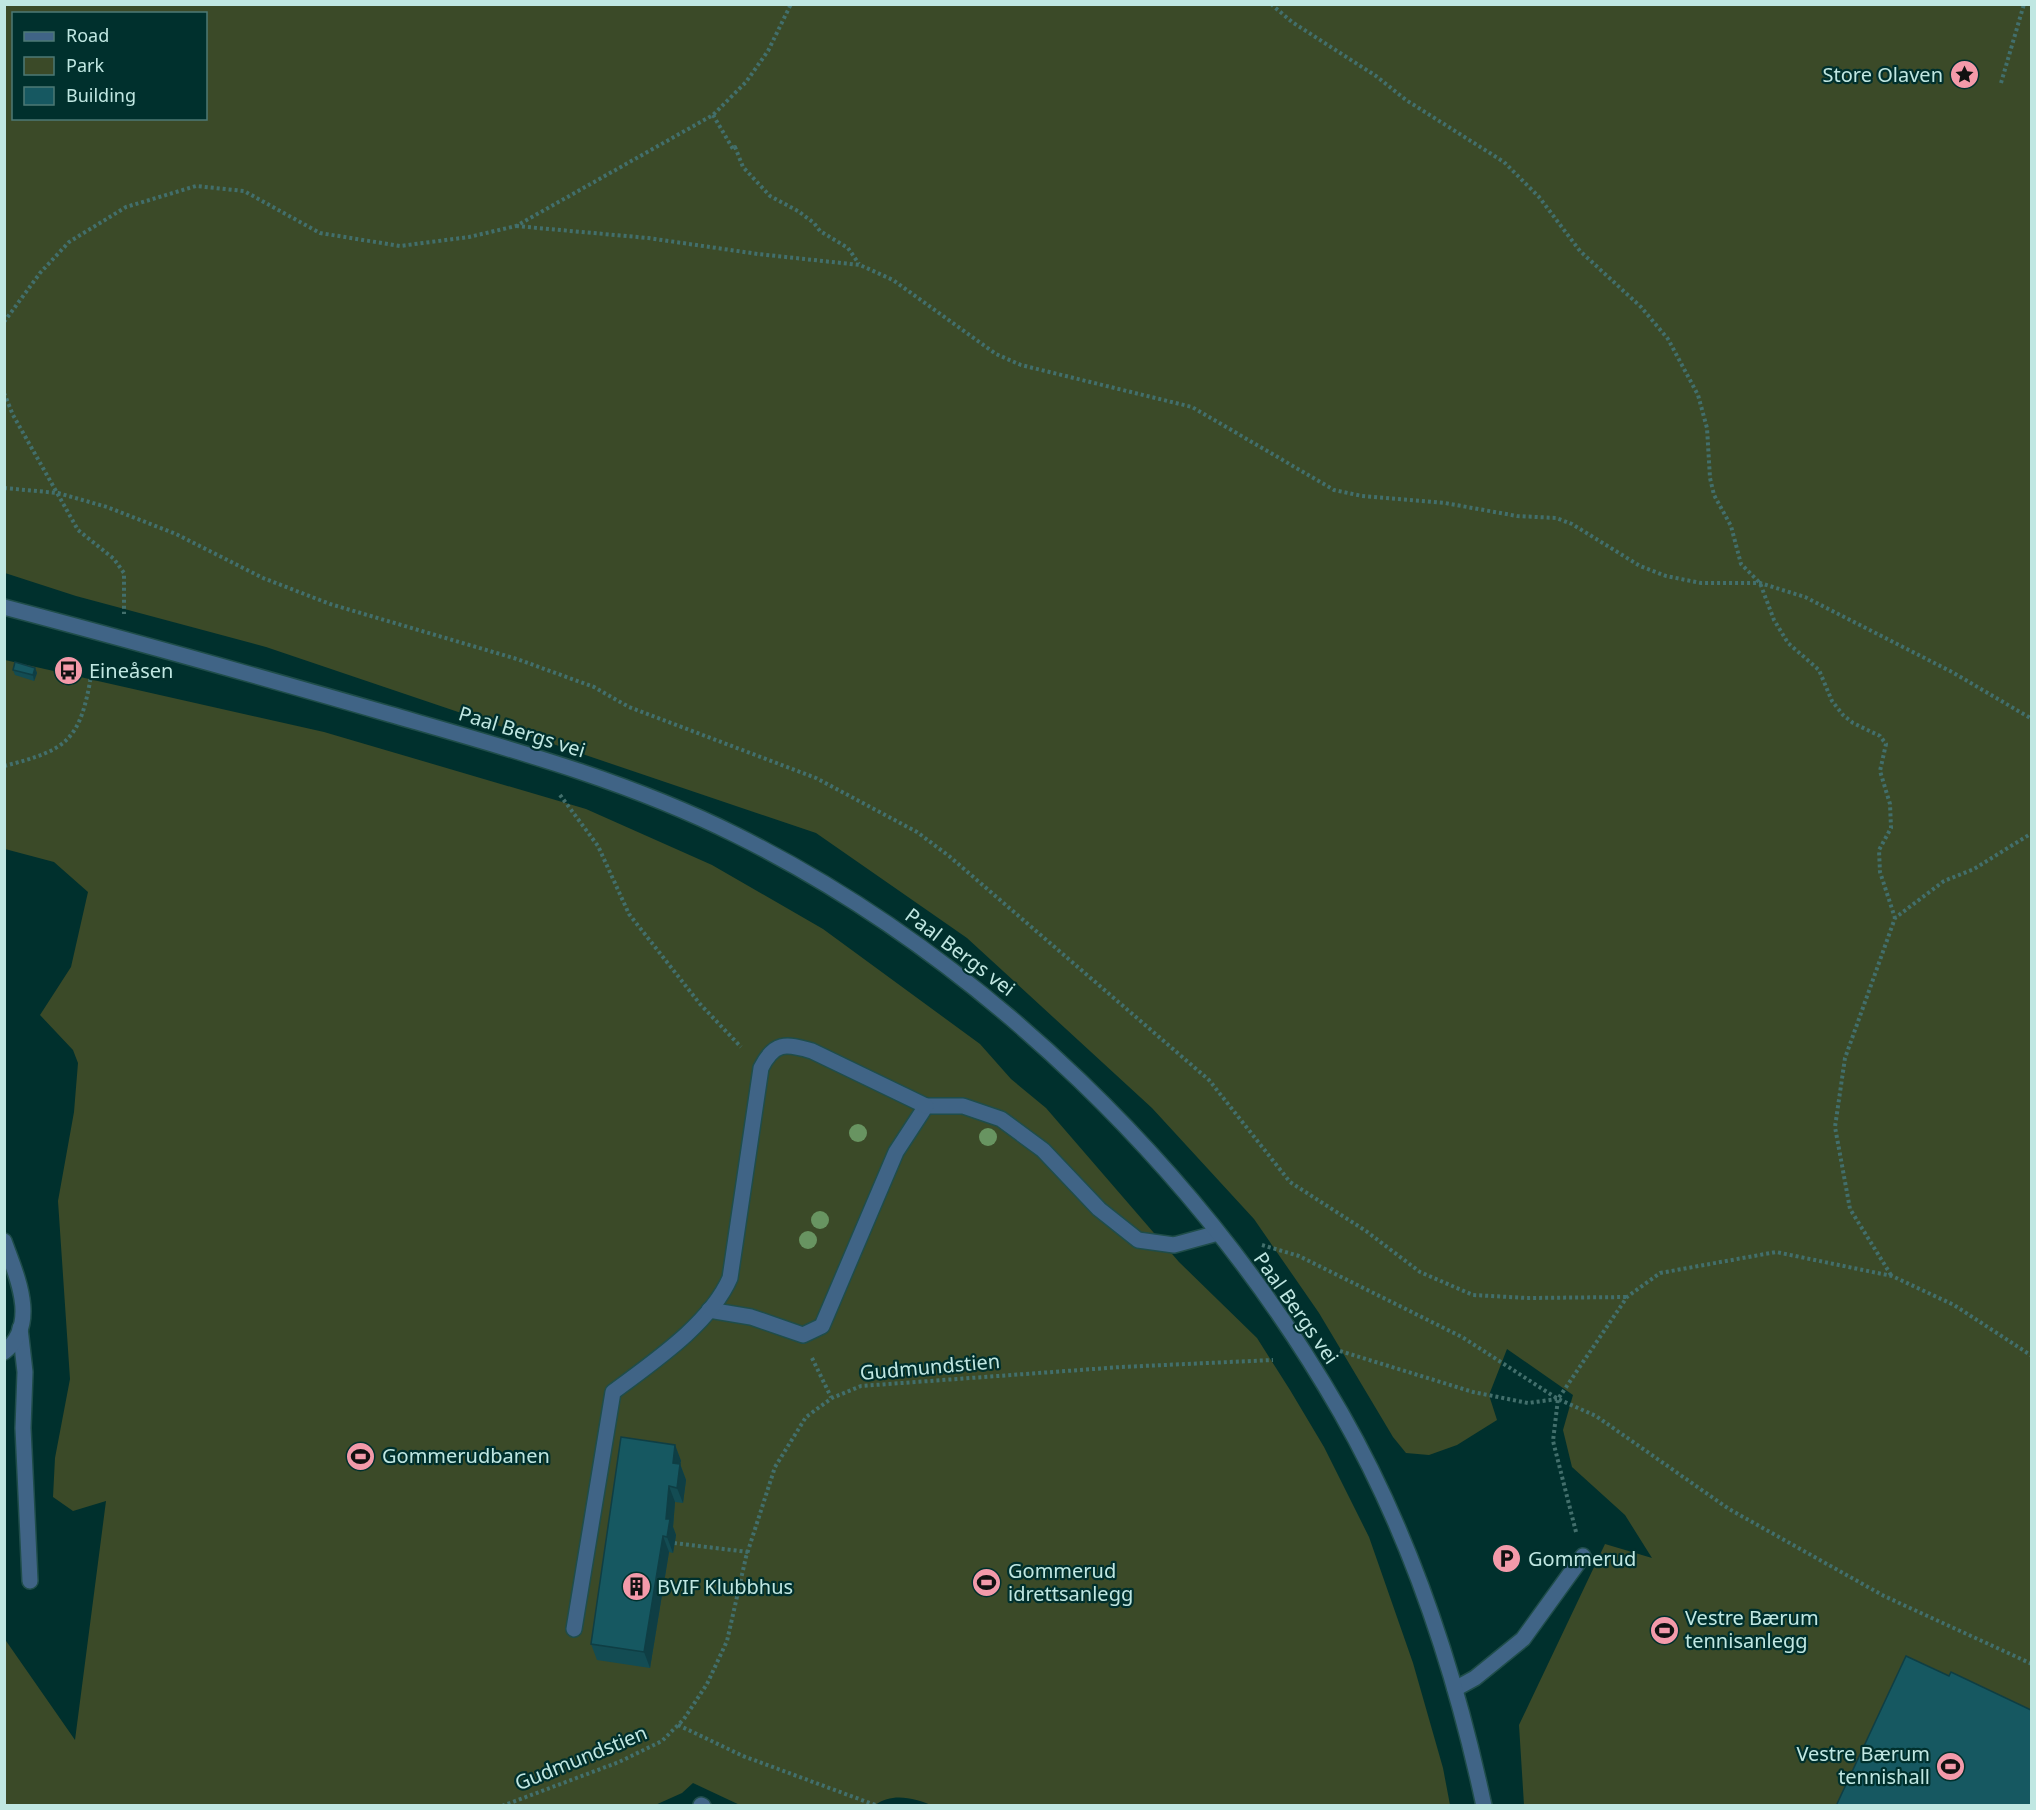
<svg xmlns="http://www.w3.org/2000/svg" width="2036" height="1810" font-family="'Noto Sans',sans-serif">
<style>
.green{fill:#3b4a28;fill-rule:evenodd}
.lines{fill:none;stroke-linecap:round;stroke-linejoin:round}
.service-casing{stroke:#1f4d4a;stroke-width:18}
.minor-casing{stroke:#1f4d4a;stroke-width:18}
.tertiary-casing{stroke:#1f4d4a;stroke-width:18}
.path{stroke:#426f6c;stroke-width:4;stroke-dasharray:3 3;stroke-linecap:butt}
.service{stroke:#406486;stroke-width:15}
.minor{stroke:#406486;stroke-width:15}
.tertiary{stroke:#406486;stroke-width:15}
.tree{fill:#689461}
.wall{fill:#134c53}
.shaded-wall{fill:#0f3e44}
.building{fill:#165861;stroke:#0f3e44;stroke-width:1.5}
.labels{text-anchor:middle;stroke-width:4.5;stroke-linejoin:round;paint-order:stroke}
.poi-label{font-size:20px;fill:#c0e7e2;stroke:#00302d;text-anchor:start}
.street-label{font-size:20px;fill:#c0e7e2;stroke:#00302d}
</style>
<rect width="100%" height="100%" fill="#00302d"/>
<g class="green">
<path d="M 5,5 L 2031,5 L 2031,1805 L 1524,1805 L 1519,1725 L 1605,1544 L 1652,1558 L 1625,1515 L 1572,1467 L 1563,1430 L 1573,1395 L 1507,1349 L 1489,1395 L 1497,1420 L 1457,1445 L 1429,1455 L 1406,1453 L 1393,1437 L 1319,1313 L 1254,1219 L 1152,1108 L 967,938 L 816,833 L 266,647 L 76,596 L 5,573 ZM 14,14 L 206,14 L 206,118 L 14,118 Z"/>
<path d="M 5,660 L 324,732 L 586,809 L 712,865 L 823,929 L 980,1044 L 1011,1079 L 1046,1108 L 1179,1262 L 1257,1338 L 1290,1390 L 1324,1447 L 1369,1537 L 1413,1663 L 1443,1768 L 1450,1805 L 934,1806 C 914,1798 893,1792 875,1805 L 742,1806 L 693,1783 L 682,1793 L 653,1806 L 5,1805 L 4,1638 L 75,1740 L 106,1501 L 73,1511 L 53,1497 L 55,1458 L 70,1379 L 58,1201 L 74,1112 L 78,1063 L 73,1050 L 40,1015 L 71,967 L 88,892 L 54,862 L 5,849 Z"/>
</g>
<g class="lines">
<defs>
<g id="service">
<polyline points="709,1310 751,1317 803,1335 822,1326 896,1152 926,1106 963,1106 1001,1119 1043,1150 1099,1209 1138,1240 1174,1245 1218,1233"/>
<polyline points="20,1328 25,1372 23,1428 30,1581"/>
<path d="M 574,1629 L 613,1392 C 653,1362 710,1324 730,1278 L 761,1068 C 774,1042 785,1043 812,1051 L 926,1106"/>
<polyline points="1455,1689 1475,1678 1523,1639 1583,1556"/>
</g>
<g id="minor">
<path d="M 4,1241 C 16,1275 40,1324 4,1352"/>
<polyline points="701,1805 703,1806"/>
</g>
<path id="tertiary" d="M 4,607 C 133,641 261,677 389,714 C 507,748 626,780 736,835 C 983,958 1204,1174 1341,1413 C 1410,1534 1455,1670 1484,1806"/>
</defs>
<use href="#service" class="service-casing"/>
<use href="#minor" class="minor-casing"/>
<use href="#tertiary" class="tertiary-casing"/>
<g class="path">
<polyline points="1271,4 1292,22 1376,76 1406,100 1504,162 1539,197 1580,251 1641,307 1668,339 1698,395 1707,428 1710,478 1714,495 1731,526 1741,564 1760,583 1774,620 1788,643 1819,670 1832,701 1843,715 1853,723 1880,736 1886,744 1880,771 1890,804 1891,828 1879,850 1880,872 1895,918"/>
<polyline points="2001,83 2024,4"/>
<polyline points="713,115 733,149 735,147 743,167 770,196 798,211 814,223 820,231 848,248 859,264"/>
<polyline points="516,226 648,238 758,254 860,265 893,280 996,354 1021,365 1192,407 1334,490 1362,496 1445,503 1517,516 1556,518 1572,524 1640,566 1666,576 1701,583 1760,583 1805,597 1952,672 2032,719"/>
<polyline points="4,322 40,273 69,242 126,207 196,186 244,191 320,233 400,246 469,237 516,226 713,115 746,82 768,51 791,4"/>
<polyline points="4,393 13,415 78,530 114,559 124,573 124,614"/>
<polyline points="4,488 58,493 107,507 176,534 263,578 330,604 517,659 594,687 629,707 816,778 917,832 949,856 1209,1080 1290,1182 1366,1231 1420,1272 1473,1295 1527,1298 1627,1297"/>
<path d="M 4,766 C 68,750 80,740 91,676"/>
<polyline points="560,795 598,846 629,914 700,1004 741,1047"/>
<polyline points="1262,1245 1299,1256 1462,1337 1558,1399 1596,1416 1729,1509 1884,1596 2032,1664"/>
<polyline points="1891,1275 1850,1209 1835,1127 1845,1058 1895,918 1944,881 1974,869 2032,833"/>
<polyline points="1340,1351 1473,1392 1528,1403 1557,1399"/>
<polyline points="812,1358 831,1397"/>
<polyline points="1576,1532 1553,1441 1558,1399 1627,1297 1660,1273 1776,1252 1892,1276 1954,1305 2032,1356"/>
<polyline points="674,1543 748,1552"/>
<polyline points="678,1725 743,1756 878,1806"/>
<polyline points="502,1806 619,1762 662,1741 684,1719 707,1684 727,1641 746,1557 775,1467 806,1417 832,1398 861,1386 1121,1367 1273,1360"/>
</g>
<use href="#service" class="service"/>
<use href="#minor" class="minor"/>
<use href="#tertiary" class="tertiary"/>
</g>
<g class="tree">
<circle cx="858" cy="1133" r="9"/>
<circle cx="988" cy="1137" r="9"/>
<circle cx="820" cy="1220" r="9"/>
<circle cx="808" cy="1240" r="9"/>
</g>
<g class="wall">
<polygon points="35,668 37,673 34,681 15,675 13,670"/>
<polygon points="675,1445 681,1461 680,1464 686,1480 683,1503 675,1502 673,1527 676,1535 673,1553 669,1552 650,1668 597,1660 591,1644"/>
</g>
<g class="shaded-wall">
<polygon points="35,668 37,673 34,681 33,675"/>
<polygon points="675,1445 681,1461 680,1464 686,1480 683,1503 677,1488 673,1463"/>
<polygon points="669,1486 675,1502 673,1527 676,1535 673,1553 667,1537 666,1519"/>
<polygon points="663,1536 669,1552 650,1668 644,1652"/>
</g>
<g class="building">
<polygon points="15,662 35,668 33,675 13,670"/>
<polygon points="621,1437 675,1445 673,1463 680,1464 677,1488 669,1486 666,1519 670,1519 667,1537 663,1536 644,1652 591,1644"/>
<polygon points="1906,1656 1949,1676 1951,1672 2031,1710 2031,1806 1836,1806"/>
</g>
<defs>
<symbol id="sight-disc" viewBox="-11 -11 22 22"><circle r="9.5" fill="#f39aaa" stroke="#00302d"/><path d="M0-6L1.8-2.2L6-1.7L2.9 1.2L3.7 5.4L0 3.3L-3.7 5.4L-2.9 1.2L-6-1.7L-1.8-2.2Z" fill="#111"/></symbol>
<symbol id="bus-disc" viewBox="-11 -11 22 22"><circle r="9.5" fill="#f39aaa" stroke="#00302d"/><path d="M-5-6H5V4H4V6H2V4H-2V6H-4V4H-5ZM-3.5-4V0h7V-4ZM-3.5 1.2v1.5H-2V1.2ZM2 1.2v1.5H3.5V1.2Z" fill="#111"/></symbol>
<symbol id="stadium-disc" viewBox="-11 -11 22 22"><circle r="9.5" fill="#f39aaa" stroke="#00302d"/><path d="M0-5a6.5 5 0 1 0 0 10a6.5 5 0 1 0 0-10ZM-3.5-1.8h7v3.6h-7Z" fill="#111"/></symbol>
<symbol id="parking-disc" viewBox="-11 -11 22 22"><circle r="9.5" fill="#f39aaa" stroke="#00302d"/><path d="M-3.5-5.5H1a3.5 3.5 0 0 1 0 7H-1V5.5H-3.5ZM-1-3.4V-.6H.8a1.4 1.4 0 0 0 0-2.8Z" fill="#111"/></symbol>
<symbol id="building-disc" viewBox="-11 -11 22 22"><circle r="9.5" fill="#f39aaa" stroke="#00302d"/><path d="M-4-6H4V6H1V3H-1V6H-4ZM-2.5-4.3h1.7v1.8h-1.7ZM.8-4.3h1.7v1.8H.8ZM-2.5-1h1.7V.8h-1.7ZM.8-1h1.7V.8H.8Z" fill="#111"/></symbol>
</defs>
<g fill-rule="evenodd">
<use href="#sight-disc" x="1948" y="58" width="33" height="33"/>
<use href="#bus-disc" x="52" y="654" width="33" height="33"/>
<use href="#stadium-disc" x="344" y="1440" width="33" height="33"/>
<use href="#parking-disc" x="1490" y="1542" width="33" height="33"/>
<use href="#stadium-disc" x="970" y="1566" width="33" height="33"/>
<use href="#building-disc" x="620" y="1570" width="33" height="33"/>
<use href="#stadium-disc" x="1648" y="1614" width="33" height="33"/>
<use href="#stadium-disc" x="1934" y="1750" width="33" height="33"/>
</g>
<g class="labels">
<g class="poi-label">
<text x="1943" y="82" text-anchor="end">Store Olaven</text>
<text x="89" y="678">Eineåsen</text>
<text x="382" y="1463">Gommerudbanen</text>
<text x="1528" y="1566">Gommerud</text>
<text x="1008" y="1578">Gommerud<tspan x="1008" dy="23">idrettsanlegg</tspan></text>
<text x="657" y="1594">BVIF Klubbhus</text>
<text x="1685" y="1625">Vestre Bærum<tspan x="1685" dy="23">tennisanlegg</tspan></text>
<text x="1930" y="1761" text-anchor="end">Vestre Bærum<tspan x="1930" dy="23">tennishall</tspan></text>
</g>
<g class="street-label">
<text transform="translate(522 732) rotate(17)" y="7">Paal Bergs vei</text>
<text transform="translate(960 952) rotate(37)" y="7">Paal Bergs vei</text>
<text transform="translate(1296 1308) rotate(55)" y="7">Paal Bergs vei</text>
<text transform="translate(930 1367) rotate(-5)" y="7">Gudmundstien</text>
<text transform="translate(581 1758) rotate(-22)" y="7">Gudmundstien</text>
</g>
</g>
<rect width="2036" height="1810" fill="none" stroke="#c0e7e2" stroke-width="12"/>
<rect x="12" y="12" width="195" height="108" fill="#00302d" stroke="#4d7975" stroke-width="1.5"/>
<rect x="24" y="32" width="30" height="9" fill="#406486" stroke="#4d7975" stroke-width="1.5"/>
<text x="66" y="42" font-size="18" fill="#c0e7e2">Road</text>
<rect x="24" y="57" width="30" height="18" fill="#3b4a28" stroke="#4d7975" stroke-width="1.5"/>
<text x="66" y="72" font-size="18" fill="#c0e7e2">Park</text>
<rect x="24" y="87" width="30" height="18" fill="#165861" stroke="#4d7975" stroke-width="1.5"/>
<text x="66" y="102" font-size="18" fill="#c0e7e2">Building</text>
</svg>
